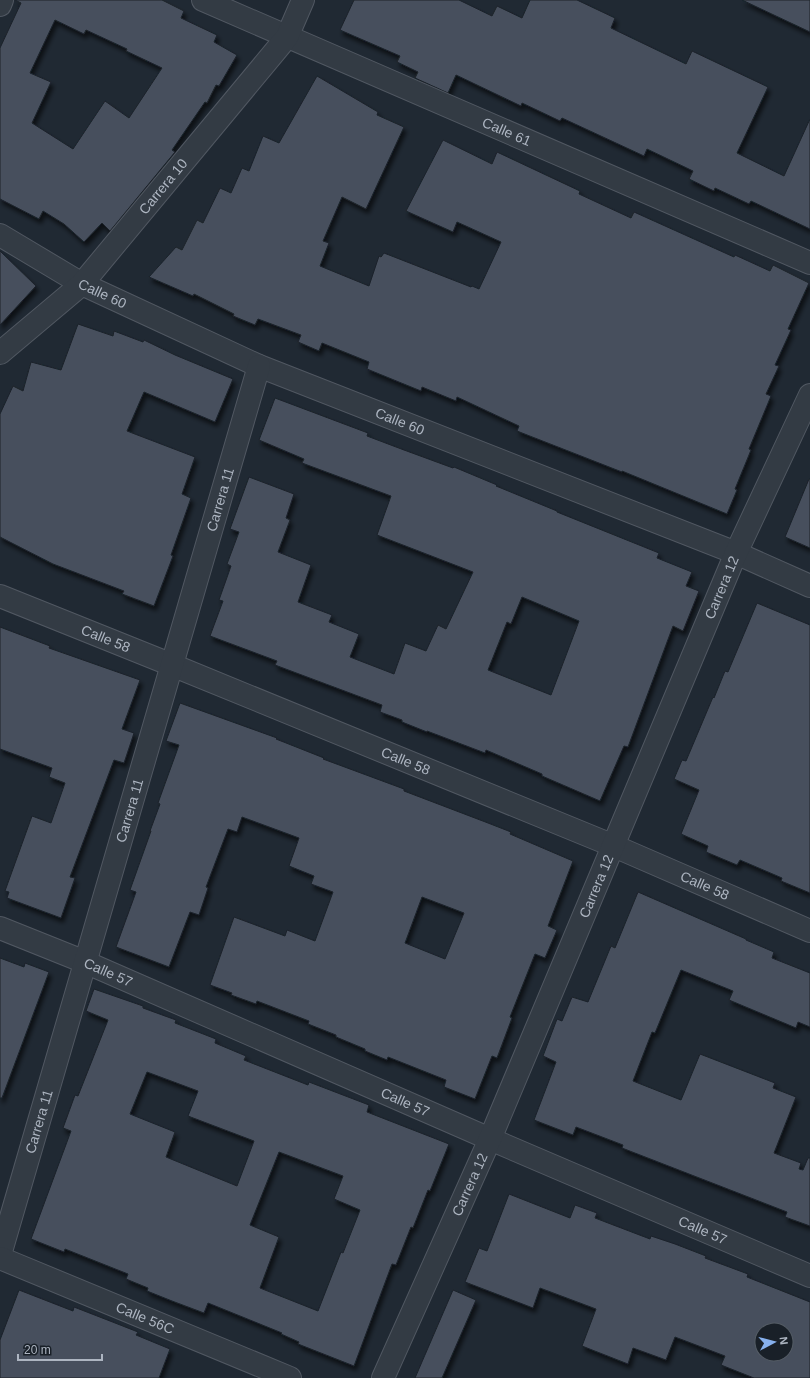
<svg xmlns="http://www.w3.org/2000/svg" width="810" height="1378" font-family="Helvetica,sans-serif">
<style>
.building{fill:#47505d;stroke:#1b222a;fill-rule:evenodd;filter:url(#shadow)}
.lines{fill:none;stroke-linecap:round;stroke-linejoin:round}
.minor-casing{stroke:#515862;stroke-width:24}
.minor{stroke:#333b44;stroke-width:22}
.labels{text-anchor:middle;stroke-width:3;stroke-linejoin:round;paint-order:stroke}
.street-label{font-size:14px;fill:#adb5c1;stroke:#192028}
</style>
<defs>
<filter id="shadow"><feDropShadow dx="2.5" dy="4.5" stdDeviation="2" flood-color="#0009"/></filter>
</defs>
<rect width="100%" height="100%" fill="#202933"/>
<g class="building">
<path d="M 15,0 L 162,0 L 184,11 L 181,18 L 217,35 L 214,42 L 237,55 L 219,86 L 216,85 L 207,103 L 205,102 L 172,150 L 175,152 L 110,231 L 102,223 L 84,242 L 64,224 L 43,211 L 39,219 L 0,199 L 0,48 L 21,3 ZM 55,20 L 84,34 L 86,30 L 127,49 L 126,51 L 162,68 L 129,118 L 105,101 L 73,149 L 32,123 L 51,82 L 30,73 Z"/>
<polygon points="354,0 459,0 492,16 497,6 522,18 530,0 577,0 615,18 611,28 686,64 692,51 768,87 737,153 784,176 810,119 810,229 751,201 749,204 715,188 714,191 689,179 693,171 647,149 644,156 562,118 560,121 522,103 521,106 456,75 448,93 415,78 418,72 397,62 400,56 340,30"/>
<polygon points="742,0 810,0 810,32"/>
<polygon points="317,76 378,112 377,115 404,127 366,209 342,197 323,241 329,243 320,266 369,286 379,256 381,257 384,253 471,287 472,286 479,289 501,242 457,222 453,232 406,211 443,140 492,164 497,152 580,191 579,194 631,218 634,212 734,257 735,255 770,271 773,265 809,283 788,329 791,330 775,365 779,366 766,394 771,396 749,449 751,450 735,489 737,490 727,514 622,471 622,472 517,431 519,426 457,397 456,401 422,387 421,391 367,369 369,362 322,343 319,351 298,342 301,335 258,319 255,325 233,316 234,314 194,294 193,296 149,277 176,247 182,250 197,220 203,223 220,188 231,193 242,168 249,171 263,136 279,143"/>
<polygon points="0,251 36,286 0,325"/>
<polygon points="78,324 113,336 114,331 143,342 144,340 175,355 233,379 215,422 144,392 127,431 195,457 182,494 191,498 171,555 173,556 154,606 122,594 124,591 53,564 0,537 0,414 13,386 23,391 31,362 61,370"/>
<path d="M 275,398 L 368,433 L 367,436 L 404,450 L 453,468 L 454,467 L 497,485 L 496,486 L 557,511 L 557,512 L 659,553 L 657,558 L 692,572 L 686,586 L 699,591 L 683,631 L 673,626 L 628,747 L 624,746 L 600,801 L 542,776 L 542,774 L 486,750 L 485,753 L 427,731 L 427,732 L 402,722 L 402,720 L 380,712 L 382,705 L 275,665 L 277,661 L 210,636 L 223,601 L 219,600 L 231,566 L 227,564 L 239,532 L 230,529 L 249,477 L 294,494 L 286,518 L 290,520 L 278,552 L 311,565 L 298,602 L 332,615 L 329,622 L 359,634 L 350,657 L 394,674 L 405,643 L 426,651 L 438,625 L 446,629 L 473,572 L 377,535 L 391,496 L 302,463 L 304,459 L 259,440 ZM 522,597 L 579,621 L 551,695 L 488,670 L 507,622 L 511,624 Z"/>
<polygon points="809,479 810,479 810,548 785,537"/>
<polygon points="757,603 810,625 810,893 781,881 782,878 740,860 737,865 706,852 708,846 681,834 699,790 674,779 682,760 686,761 713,697 714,698 725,671 728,672"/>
<polygon points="0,627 50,646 49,648 140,680 122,729 134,733 124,763 114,760 70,877 75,878 61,918 7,898 9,892 5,891 32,816 51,823 65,783 49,777 52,768 0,749"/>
<path d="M 180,703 L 277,738 L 276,739 L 324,758 L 323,759 L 404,789 L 404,791 L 488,823 L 511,832 L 510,834 L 573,861 L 548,926 L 557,930 L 545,958 L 535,954 L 510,1017 L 512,1018 L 497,1058 L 492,1056 L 475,1099 L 444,1087 L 446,1080 L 388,1057 L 387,1060 L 365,1051 L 365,1049 L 336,1037 L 336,1035 L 308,1024 L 309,1021 L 257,1001 L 256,1004 L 231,995 L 232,993 L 210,985 L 234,917 L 285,936 L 287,930 L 315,941 L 333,892 L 311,884 L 314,876 L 289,866 L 299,838 L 242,817 L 237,832 L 228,829 L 206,887 L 208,888 L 199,915 L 190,912 L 169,967 L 116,947 L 136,892 L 130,890 L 151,831 L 150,831 L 160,804 L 158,803 L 179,745 L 166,741 ZM 422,897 L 464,913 L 445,959 L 405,943 Z"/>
<polygon points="638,892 746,939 746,940 774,952 772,958 810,973 810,1027 798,1022 796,1028 729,1000 733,991 681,970 655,1033 652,1032 633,1081 681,1100 700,1054 775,1083 773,1088 796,1097 774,1153 801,1163 799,1169 803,1170 808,1158 810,1158 810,1226 785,1217 787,1212 622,1148 623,1145 576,1127 573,1135 534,1120 556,1062 543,1056 557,1019 562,1021 572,997 588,1002 611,946 615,948"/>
<polygon points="0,958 24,967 25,963 49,972 2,1098 0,1098"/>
<path d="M 94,989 L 143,1006 L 143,1008 L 176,1020 L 175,1023 L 216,1039 L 215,1043 L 246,1056 L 244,1060 L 308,1085 L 309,1082 L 369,1105 L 367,1112 L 449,1144 L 430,1191 L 428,1190 L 413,1228 L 411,1227 L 396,1265 L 392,1264 L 354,1366 L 298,1344 L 299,1342 L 281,1334 L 282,1333 L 208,1303 L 204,1313 L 172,1301 L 147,1291 L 148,1288 L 126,1279 L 128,1274 L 65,1249 L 64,1252 L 31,1239 L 71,1131 L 63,1128 L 75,1095 L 78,1096 L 108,1020 L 86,1011 ZM 147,1072 L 198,1091 L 188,1116 L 254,1141 L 237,1186 L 166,1157 L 175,1132 L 130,1114 ZM 279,1152 L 343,1176 L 334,1199 L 360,1210 L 343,1253 L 341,1252 L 318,1311 L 260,1288 L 279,1237 L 250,1225 Z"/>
<path d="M 509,1194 L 570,1218 L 575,1205 L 597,1213 L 595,1218 L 650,1239 L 651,1236 L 675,1244 L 706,1256 L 705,1258 L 748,1274 L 747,1277 L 810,1302 L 810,1378 L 754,1378 L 721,1365 L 725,1356 L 675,1337 L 666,1360 L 633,1348 L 628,1364 L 582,1346 L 596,1309 L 540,1288 L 533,1308 L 465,1282 L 479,1248 L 487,1251 ZM 762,1330 L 786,1330 L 786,1354 L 762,1354 Z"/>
<polygon points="19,1290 73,1311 74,1307 110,1321 138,1332 136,1335 170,1349 159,1378 0,1378 0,1340"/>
<polygon points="453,1290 476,1300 442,1378 415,1378"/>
</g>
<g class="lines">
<defs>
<g id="minor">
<path id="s1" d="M 203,0 L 810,263"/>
<polyline points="0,5 2,0"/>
<path id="s2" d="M 0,235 L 82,284 L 259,366 L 736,553 L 810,586"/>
<path id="s3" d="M 0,353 L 82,284 L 287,37 L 303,0"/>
<path id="s4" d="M 0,596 L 172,665 L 614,846 L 810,931"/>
<path id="s5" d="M 0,928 L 85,962 L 490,1139 L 810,1276"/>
<path id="s6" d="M 0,1255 L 259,366"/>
<path id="s7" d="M 0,1258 L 290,1378"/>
<path id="s8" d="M 383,1378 L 490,1139 L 736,553 L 810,395"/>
</g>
</defs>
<use href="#minor" class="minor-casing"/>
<use href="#minor" class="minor"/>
</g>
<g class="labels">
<g class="street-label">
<text dy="5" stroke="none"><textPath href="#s1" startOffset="331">Calle 61</textPath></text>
<text dy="5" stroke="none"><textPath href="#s3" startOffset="234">Carrera 10</textPath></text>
<text dy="5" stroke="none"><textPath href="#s2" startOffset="118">Calle 60</textPath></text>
<text dy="5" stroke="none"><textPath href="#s2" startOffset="442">Calle 60</textPath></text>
<text dy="5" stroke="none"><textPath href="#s6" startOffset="787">Carrera 11</textPath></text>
<text dy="5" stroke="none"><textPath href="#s8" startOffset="860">Carrera 12</textPath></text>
<text dy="5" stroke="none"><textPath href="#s4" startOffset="114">Calle 58</textPath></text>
<text dy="5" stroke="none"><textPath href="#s4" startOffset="438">Calle 58</textPath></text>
<text dy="5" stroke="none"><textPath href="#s6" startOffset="463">Carrera 11</textPath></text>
<text dy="5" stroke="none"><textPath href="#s4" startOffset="762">Calle 58</textPath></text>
<text dy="5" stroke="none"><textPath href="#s8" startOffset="536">Carrera 12</textPath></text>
<text dy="5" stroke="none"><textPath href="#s5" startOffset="117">Calle 57</textPath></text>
<text dy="5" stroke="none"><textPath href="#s5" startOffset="441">Calle 57</textPath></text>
<text dy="5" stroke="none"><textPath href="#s6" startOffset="139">Carrera 11</textPath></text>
<text dy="5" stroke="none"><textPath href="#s8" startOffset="212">Carrera 12</textPath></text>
<text dy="5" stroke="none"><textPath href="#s5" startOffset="765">Calle 57</textPath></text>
<text dy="5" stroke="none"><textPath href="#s7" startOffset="157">Calle 56C</textPath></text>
</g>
</g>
<g transform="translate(774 1342) rotate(83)"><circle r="19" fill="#192028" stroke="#545c65"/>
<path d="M0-3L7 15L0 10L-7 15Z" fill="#86b0ed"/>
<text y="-6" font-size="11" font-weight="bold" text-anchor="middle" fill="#adb5c1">N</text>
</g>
<path d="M18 1354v6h84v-6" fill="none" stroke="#adb5c1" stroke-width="2"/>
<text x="24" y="1354" font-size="12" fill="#adb5c1" stroke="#192028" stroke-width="3" paint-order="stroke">20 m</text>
</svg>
